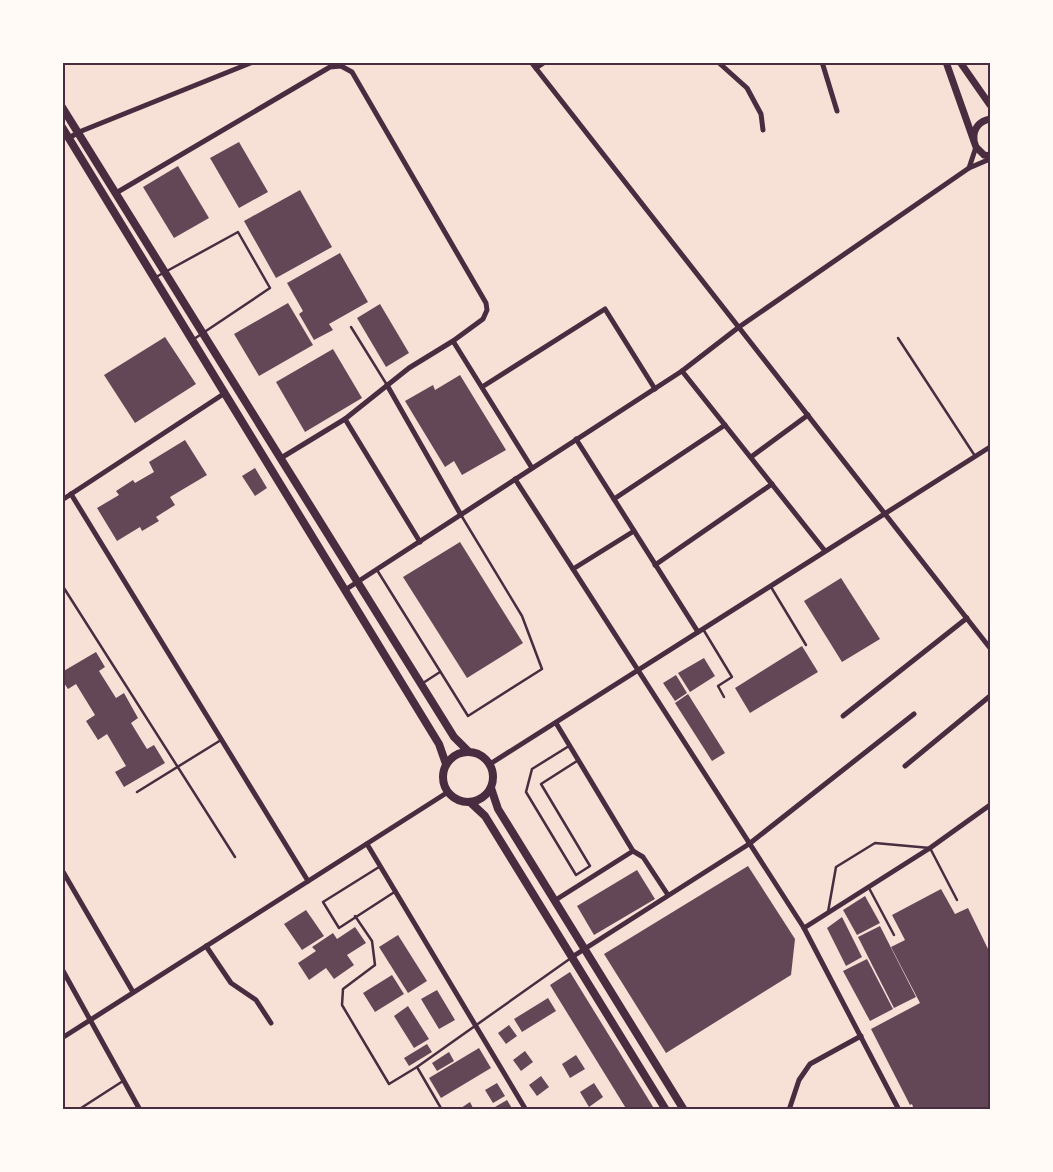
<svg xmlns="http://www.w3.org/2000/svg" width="1053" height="1172" font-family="'Fira Sans',sans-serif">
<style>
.building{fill:#644757}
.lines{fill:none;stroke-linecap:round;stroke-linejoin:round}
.service{stroke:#4a2c40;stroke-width:2.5}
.minor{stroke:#4a2c40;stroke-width:5}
.tertiary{stroke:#4a2c40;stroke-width:7}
.secondary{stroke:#4a2c40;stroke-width:8}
.neatline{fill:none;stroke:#4a2c40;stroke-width:2}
</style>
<rect width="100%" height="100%" fill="#f7e1d7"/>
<g class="building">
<polygon points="239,142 268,192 239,208 210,158"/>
<polygon points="178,166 209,218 174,238 143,187"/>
<polygon points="300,190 332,247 276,278 244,221"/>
<polygon points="340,253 368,302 329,324 333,330 314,340 299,314 303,311 287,283"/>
<polygon points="288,303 313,345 259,376 234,334"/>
<polygon points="380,304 409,353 386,367 357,318"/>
<polygon points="165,337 196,384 135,423 104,375"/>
<polygon points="333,349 362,398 305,432 276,382"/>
<polygon points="460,375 506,450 462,475 454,461 445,467 405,401 433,385 435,390"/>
<polygon points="185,440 207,475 170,497 175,505 156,517 159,521 142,531 140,527 117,541 97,508 119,495 116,491 133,480 135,483 154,472 149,462"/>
<polygon points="255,468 267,488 255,496 242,476"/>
<polygon points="460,542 523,643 467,678 403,577"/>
<polygon points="841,578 880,639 842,662 804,601"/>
<polygon points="802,646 818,672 750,713 735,688"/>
<polygon points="96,652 105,667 99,671 116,698 124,693 138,718 131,723 147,749 154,745 165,763 124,787 115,772 126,766 107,734 98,740 86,721 95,715 76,684 68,689 62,680 62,672"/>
<polygon points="704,658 715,676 690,692 678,673"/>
<polygon points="676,675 687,693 675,701 663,683"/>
<polygon points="688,694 725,753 712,761 675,703"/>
<polygon points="748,866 795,939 791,975 666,1053 604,954"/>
<polygon points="637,870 655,899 594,935 577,906"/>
<polygon points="941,889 955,914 968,908 990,953 990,1110 914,1110 912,1104 910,1105 871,1029 920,1003 891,947 905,940 892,915"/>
<polygon points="865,896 880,923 857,935 843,910"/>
<polygon points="306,910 324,936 302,950 284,924"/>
<polygon points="842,917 862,957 846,966 827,928"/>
<polygon points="880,926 916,997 894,1008 858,937"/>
<polygon points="355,927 366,943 347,955 354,965 334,979 326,968 309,980 298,963 316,951 312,947 333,933 337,939"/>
<polygon points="398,935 427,981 408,993 379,947"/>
<polygon points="867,959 893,1009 870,1021 843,971"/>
<polygon points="570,972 655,1110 627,1110 550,985"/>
<polygon points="392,975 404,994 375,1012 363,993"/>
<polygon points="437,990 455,1020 439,1029 421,999"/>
<polygon points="548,998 556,1011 522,1032 514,1019"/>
<polygon points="408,1006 429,1039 414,1048 394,1016"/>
<polygon points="509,1025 517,1036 506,1044 498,1033"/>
<polygon points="427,1044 432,1052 409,1066 404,1058"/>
<polygon points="479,1048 491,1068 441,1098 429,1078"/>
<polygon points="525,1051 533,1062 521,1071 513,1060"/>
<polygon points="449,1052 454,1061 437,1071 432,1063"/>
<polygon points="576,1055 585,1069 570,1078 562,1064"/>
<polygon points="541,1076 549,1087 537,1096 529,1085"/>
<polygon points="497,1083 505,1096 493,1103 485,1090"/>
<polygon points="594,1083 603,1097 589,1107 580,1092"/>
<polygon points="507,1100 513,1110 497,1110 495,1107"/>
<polygon points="470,1102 474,1110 458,1110"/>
</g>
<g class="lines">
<g class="service">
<polyline points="156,277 238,232 270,288 194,339"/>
<polyline points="351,327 387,385"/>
<polyline points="898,338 975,456"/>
<polyline points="377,570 468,716 542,669 522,616 461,515"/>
<polyline points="62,585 235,857"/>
<polyline points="771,587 806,645"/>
<polyline points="703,629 732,677 718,686 724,697"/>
<polyline points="423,683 440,672"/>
<polyline points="569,746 532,769 526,792 576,875 590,866 541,784 577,761"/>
<polyline points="137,792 221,740"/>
<polyline points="379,867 323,902 339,928 396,891"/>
<polyline points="869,888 894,935"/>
<polyline points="828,912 836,867 875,843 930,848 957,900"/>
<polyline points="355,916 372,941 375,965 343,989 342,1005 389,1084 417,1067"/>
<polyline points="78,1110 123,1081"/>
<polyline points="442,1110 417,1067 571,958"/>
</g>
<g class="minor">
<polyline points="531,62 990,648"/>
<polyline points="718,62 747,88 761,114 763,130"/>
<polyline points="822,62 837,111"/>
<polyline points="536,68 545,62"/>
<polyline points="69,138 79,132 253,62"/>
<polyline points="969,168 976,147"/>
<polyline points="116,193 330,67 341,66 352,72 486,303 487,310 483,319 453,341 409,368 345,419 281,458"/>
<polyline points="453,341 532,468"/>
<polyline points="682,371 825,551"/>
<polyline points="387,385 461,515"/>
<polyline points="482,387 605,309 655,389"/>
<polyline points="345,419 420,542"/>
<polyline points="576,439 698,632"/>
<polyline points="751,457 808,415"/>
<polyline points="515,479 804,928 899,1110"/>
<polyline points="71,494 308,881"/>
<polyline points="614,499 725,425"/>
<polyline points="62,500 225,393"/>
<polyline points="655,565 772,484"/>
<polyline points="573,569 634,531"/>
<polyline points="345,590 682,371 739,327 969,168 990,159"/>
<polyline points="843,716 967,618"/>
<polyline points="490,764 990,447"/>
<polyline points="905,766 990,696"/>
<polyline points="367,844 526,1110"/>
<polyline points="633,851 643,857 668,895"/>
<polyline points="62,870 133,992"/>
<polyline points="554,901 633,851 556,723"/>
<polyline points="804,928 930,848 990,805"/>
<polyline points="206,946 231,983 256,1000 271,1023"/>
<polyline points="572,957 749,844 914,714"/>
<polyline points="62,969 140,1110"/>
<polyline points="62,1038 448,792"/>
<polyline points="789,1110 799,1080 810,1064 861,1036"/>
</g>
<g class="tertiary">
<polyline points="946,62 976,147 984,155 990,156"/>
<polyline points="960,62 990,105"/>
<path d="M 974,139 C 973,128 980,121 990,119"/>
</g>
<g class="secondary">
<polyline points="62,107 454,737 468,751"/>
<polyline points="62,127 439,744 446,764"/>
<circle cx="468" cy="777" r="25"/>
<polyline points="491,788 498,809 684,1110"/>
<polyline points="470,802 485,816 666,1110"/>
</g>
</g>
<rect width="1053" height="1172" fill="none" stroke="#fffaf5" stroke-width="128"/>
<rect x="64" y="64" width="925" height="1044" class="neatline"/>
</svg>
